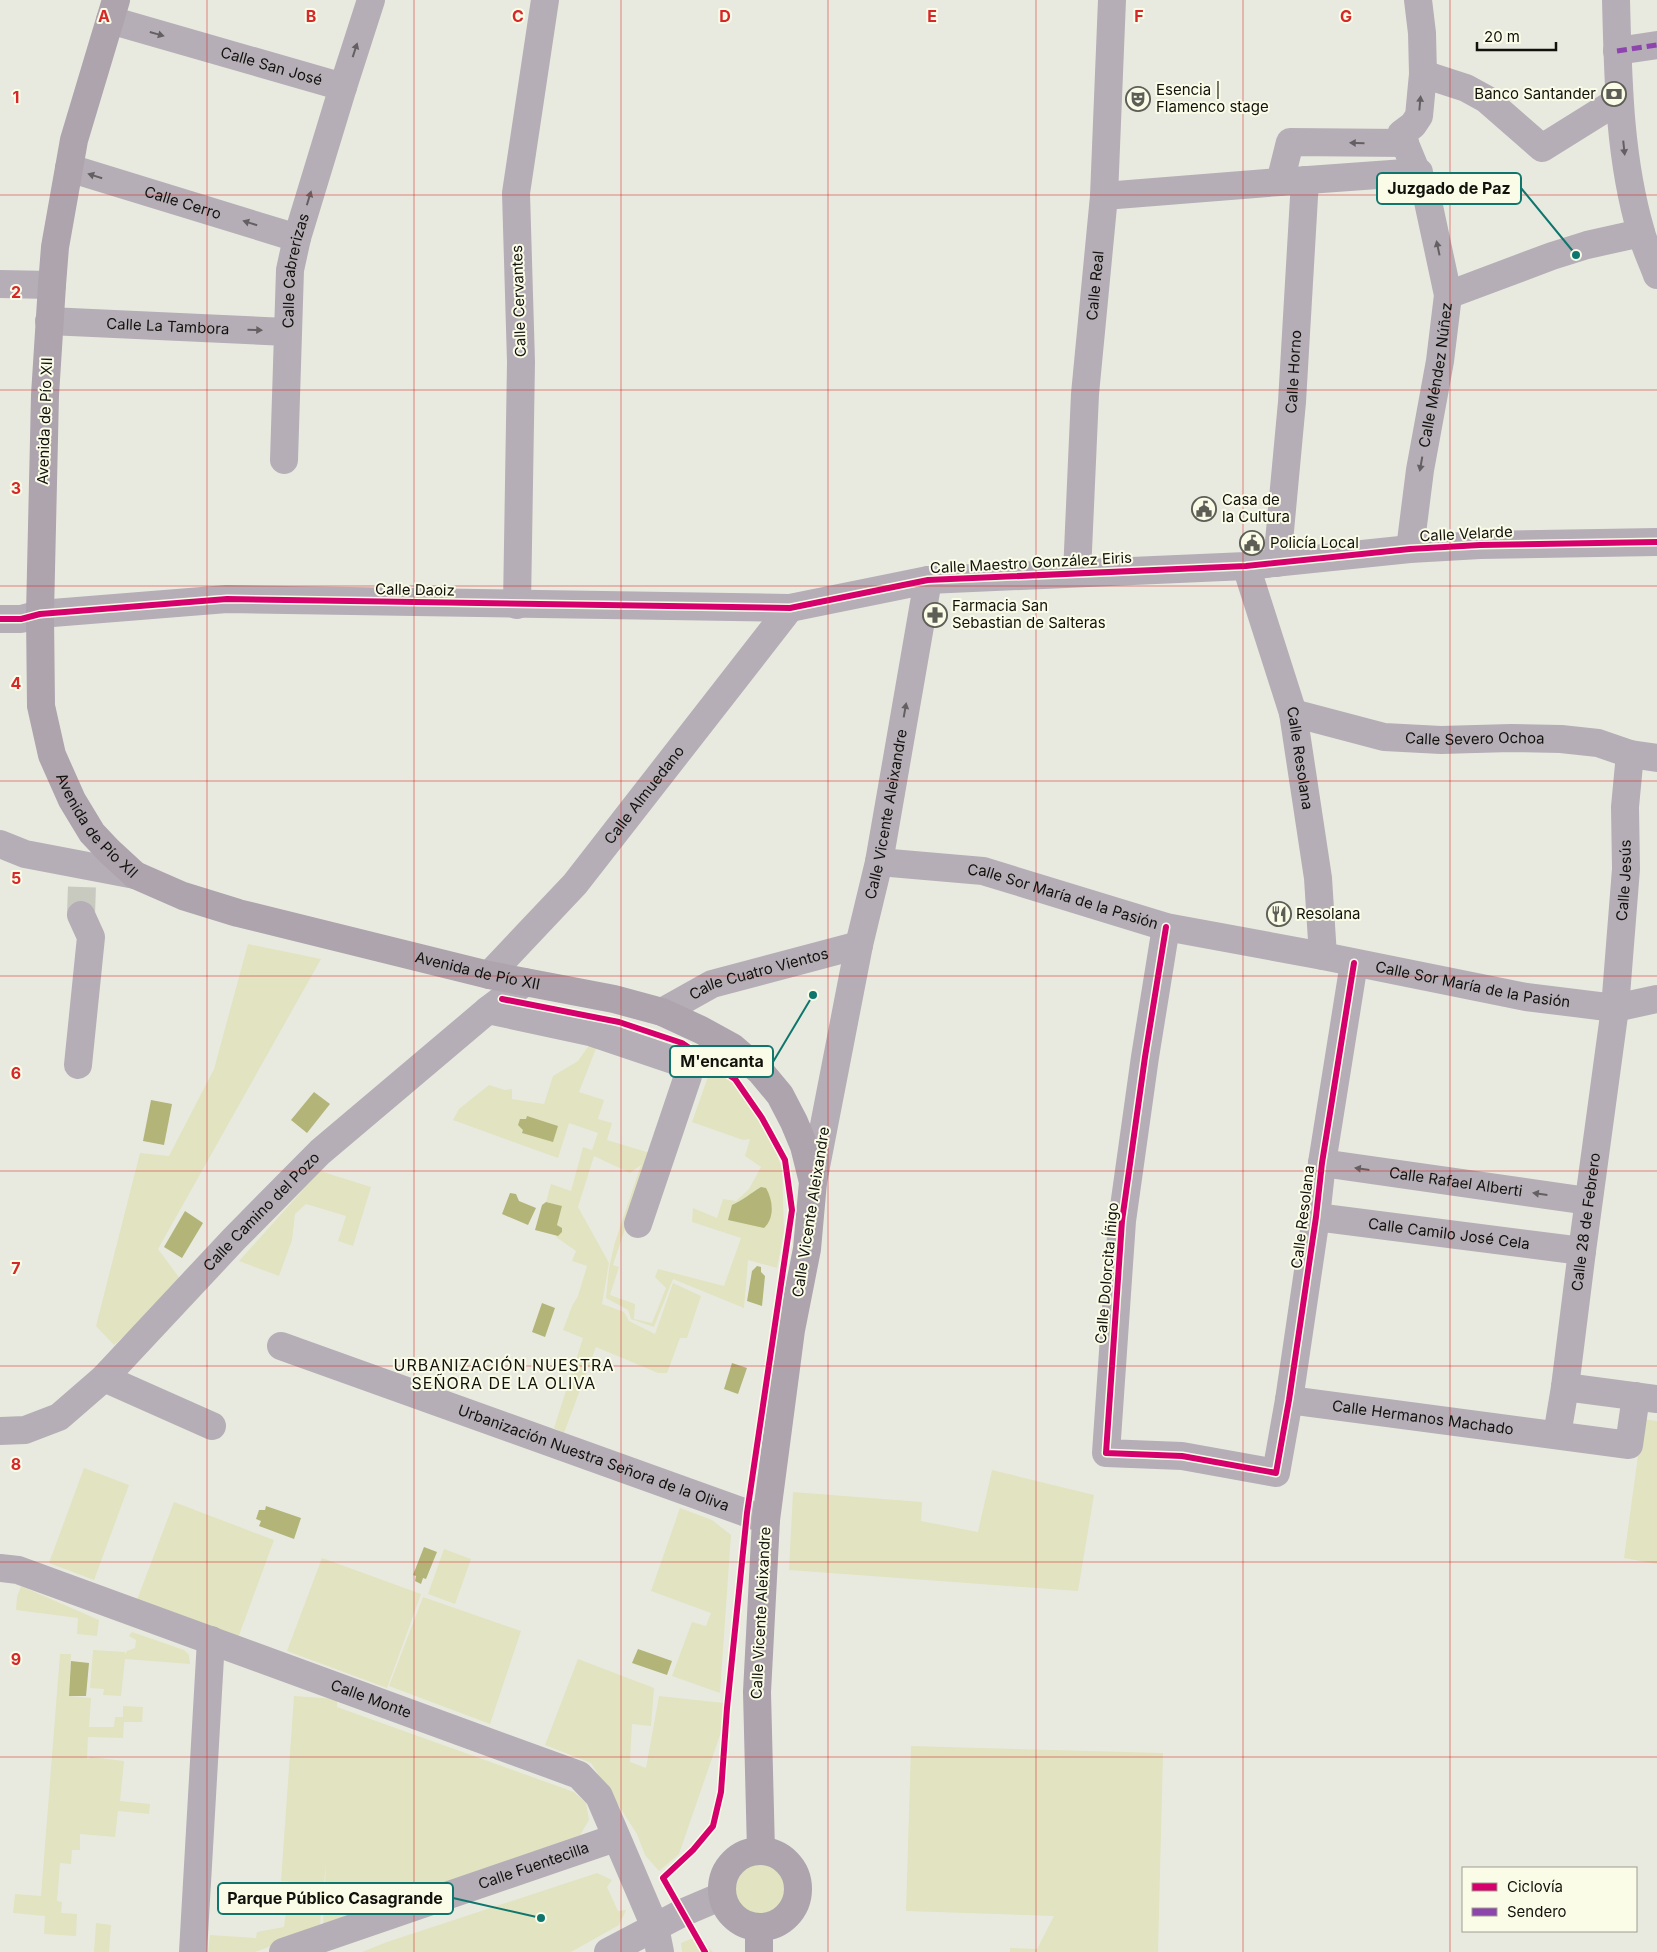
<svg xmlns="http://www.w3.org/2000/svg" width="1657" height="1952" font-family="Inter,sans-serif">
<style>
.green{fill:#e2e3c1}
.water{fill:#b2b478}
.lines{fill:none;stroke-linecap:round;stroke-linejoin:round}
.minor-tunnel{stroke:#c9cabf;stroke-width:28;stroke-dasharray:28 14;stroke-linecap:butt}
.minor{stroke:#b5aeb7;stroke-width:28}
.major{stroke:#ada4ae;stroke-width:28}
.quiet{stroke:#8e44ad;stroke-width:5;stroke-dasharray:10 5;stroke-linecap:butt}
.cycleway-casing{stroke:#fbfce8;stroke-width:9}
.cycleway{stroke:#d6006c;stroke-width:6}
.oneway{fill:#646062}
.grid{fill:none;stroke:#d62828;stroke-width:1;stroke-opacity:0.55}
.labels{text-anchor:middle;stroke-width:4;stroke-linejoin:round;paint-order:stroke}
.street-label{font-size:15px;fill:#12120c;stroke:#fbfce8}
.poi-label{font-size:15px;fill:#12120c;stroke:#fbfce8;text-anchor:start}
.neighbourhood-label{font-size:16px;letter-spacing:1px;fill:#12120c;stroke:#fbfce8}
.grid-label{font-size:16px;text-anchor:middle;font-weight:bold;fill:#d62828;stroke:#fbfce8;stroke-width:4;stroke-linejoin:round;paint-order:stroke}
.leader{fill:none;stroke:#0f766e;stroke-width:2}
.callout-dot{fill:#0f766e;stroke:#fbfce8;stroke-width:2}
.callout{fill:#fbfce8;stroke:#0f766e;stroke-width:2}
.callout-label{font-size:16px;text-anchor:middle;font-weight:bold;fill:#12120c}
</style>
<rect width="100%" height="100%" fill="#e9eadf"/>
<g class="green">
<polygon points="248,944 321,959 158,1249 184,1284 114,1345 96,1326 140,1153 169,1156 214,1069"/>
<polygon points="590,1044 597,1046 579,1092 604,1100 598,1119 612,1123 607,1140 650,1153 613,1265 619,1267 610,1295 635,1304 634,1319 652,1323 666,1288 655,1277 658,1269 724,1286 741,1238 692,1222 693,1208 717,1218 723,1199 736,1201 749,1189 761,1167 745,1156 750,1139 743,1140 692,1122 710,1071 738,1084 764,1121 782,1168 784,1231 777,1268 748,1260 744,1308 673,1279 654,1327 631,1319 628,1310 606,1298 609,1268 615,1242 641,1165 630,1173 594,1156 578,1207 609,1263 602,1304 624,1312 629,1321 655,1334 673,1283 701,1296 687,1338 680,1338 667,1373 658,1373 596,1347 564,1433 554,1428 583,1338 563,1330 572,1306 578,1296 587,1266 572,1261 576,1251 556,1237 562,1232 562,1228 557,1225 562,1206 546,1202 551,1184 571,1191 583,1147 592,1150 598,1133 569,1123 558,1158 453,1120 459,1109 489,1085 505,1090 512,1089 512,1099 544,1104 553,1076 578,1061"/>
<polygon points="320,1171 371,1187 353,1246 338,1241 346,1216 306,1204 295,1214 292,1240 279,1276 239,1261"/>
<polygon points="1643,1419 1657,1421 1657,1564 1624,1558"/>
<polygon points="84,1468 129,1485 94,1580 49,1563"/>
<polygon points="992,1470 1094,1495 1078,1591 789,1570 793,1492 922,1502 921,1521 978,1532"/>
<polygon points="174,1502 274,1540 238,1638 137,1600"/>
<polygon points="680,1508 712,1520 731,1535 720,1693 672,1676 692,1622 706,1626 711,1613 651,1591"/>
<polygon points="444,1549 471,1559 455,1604 428,1594"/>
<polygon points="322,1558 421,1594 387,1688 287,1651"/>
<polygon points="21,1586 99,1620 97,1636 77,1634 78,1618 16,1610 17,1597"/>
<polygon points="423,1597 521,1631 490,1724 389,1686"/>
<polygon points="132,1632 184,1650 189,1655 190,1664 125,1659 121,1696 103,1695 104,1689 90,1688 93,1650 125,1652 125,1655 127,1651 135,1648 136,1640 129,1636"/>
<polygon points="60,1654 71,1654 69,1696 91,1698 89,1727 114,1727 115,1717 123,1717 123,1706 143,1707 142,1722 124,1722 123,1738 88,1737 87,1759 91,1757 124,1761 120,1801 150,1804 149,1814 118,1811 115,1837 80,1834 80,1850 72,1850 71,1864 60,1863 57,1901 62,1902 61,1913 77,1914 76,1936 44,1934 45,1916 13,1913 15,1894 41,1896"/>
<polygon points="578,1659 654,1688 651,1726 632,1724 630,1762 646,1768 659,1696 724,1703 720,1735 679,1854 659,1871 645,1855 637,1834 591,1763 545,1745"/>
<polygon points="294,1696 337,1699 337,1707 574,1792 586,1803 589,1820 580,1835 323,1925 326,1863 324,1884 281,1881"/>
<polygon points="911,1746 1163,1753 1158,1952 1010,1952 1010,1948 1037,1949 1054,1916 906,1911"/>
<circle cx="760" cy="1889" r="32"/>
<polygon points="597,1873 612,1880 607,1887 618,1911 626,1910 619,1925 571,1952 362,1952 387,1942"/>
<polygon points="289,1890 322,1891 320,1928 255,1952 208,1952 210,1935 256,1938 257,1932 284,1927"/>
<polygon points="96,1923 111,1925 109,1952 94,1952"/>
<polygon points="696,1937 713,1952 682,1952 681,1943"/>
</g>
<g class="water">
<polygon points="314,1092 330,1104 307,1133 291,1120"/>
<polygon points="151,1100 172,1104 164,1145 143,1141"/>
<polygon points="527,1116 558,1126 553,1142 522,1133 523,1130 518,1125 520,1119 526,1119"/>
<path d="M 761,1187 L 766,1188 C 773,1200 775,1218 764,1228 L 728,1220 L 732,1205 C 743,1200 751,1193 761,1187 Z"/>
<polygon points="510,1193 516,1194 519,1201 536,1208 528,1225 502,1214"/>
<polygon points="546,1202 562,1206 557,1225 562,1228 562,1232 558,1236 535,1230 542,1205"/>
<polygon points="185,1211 203,1223 182,1258 164,1247"/>
<polygon points="757,1266 761,1267 761,1272 765,1276 762,1306 747,1301 752,1271"/>
<polygon points="542,1303 555,1308 545,1337 532,1332"/>
<polygon points="732,1363 747,1368 738,1394 724,1389"/>
<polygon points="266,1506 301,1518 294,1539 259,1526 261,1521 256,1519 259,1510 265,1510"/>
<polygon points="424,1547 437,1552 426,1579 423,1578 421,1584 415,1581 416,1576 413,1575"/>
<polygon points="638,1649 672,1661 667,1675 632,1663"/>
<polygon points="71,1661 89,1663 86,1696 69,1696"/>
</g>
<g class="lines">
<polyline class="minor-tunnel" points="81,915 82,885"/>
<g class="minor">
<path d="M 1616,0 C 1618,78 1619,157 1641,232 C 1645,247 1652,261 1657,275"/>
<path id="s1" d="M 110,20 L 343,87 L 371,0"/>
<polyline points="1617,51 1657,45"/>
<polyline points="1423,74 1466,88 1486,99 1542,148 1619,100"/>
<polyline points="1405,143 1290,142 1280,182 1419,172"/>
<path id="s2" d="M 69,168 L 297,238"/>
<polyline points="1104,196 1280,182"/>
<polyline points="0,284 52,285"/>
<polyline points="1448,295 1552,256 1587,245 1641,233"/>
<path id="s3" d="M 49,321 L 287,332"/>
<path id="s4" d="M 284,460 L 290,270 L 297,238 L 343,87"/>
<path id="s5" d="M 1410,549 L 1420,470 L 1440,361 L 1448,295 L 1427,197 L 1401,134 L 1413,125 L 1419,116 L 1423,74 L 1422,33 L 1418,0"/>
<path id="s6" d="M 1277,563 L 1292,402 L 1305,180"/>
<path id="s7" d="M 1246,566 L 1293,713 L 1318,878 L 1323,956"/>
<path id="s8" d="M 1077,573 L 1085,394 L 1104,196 L 1112,0"/>
<polyline points="517,605 521,362 516,193 545,0"/>
<polyline points="0,619 21,619 40,614 227,599 790,608 928,580 1246,566 1410,549 1480,545 1657,542"/>
<path id="s9" d="M 1293,713 L 1384,737 L 1441,740 L 1511,738 L 1561,739 L 1598,743 L 1630,754 L 1657,758"/>
<polyline points="0,844 25,854 135,875"/>
<path id="s10" d="M 879,862 L 983,871 L 1166,927 L 1323,956 L 1526,997 L 1615,1008 L 1657,999"/>
<polyline points="1166,927 1145,1057 1122,1221 1106,1453 1182,1456 1276,1473 1289,1400 1316,1217 1322,1163 1354,963"/>
<path id="s11" d="M 489,975 L 575,884 L 790,608"/>
<polyline points="488,1010 590,1032 676,1061 686,1067 688,1076 638,1224"/>
<path id="s12" d="M 662,1012 L 712,984 L 859,945"/>
<polyline points="78,1065 91,937 81,915"/>
<path id="s13" d="M 1322,1163 L 1588,1201"/>
<path id="s14" d="M 813,1182 L 859,945 L 879,862 L 928,580"/>
<path id="s15" d="M 1316,1217 L 1582,1251"/>
<path id="s16" d="M 281,1346 L 766,1520"/>
<polyline points="104,1378 212,1426"/>
<polyline points="1565,1387 1657,1399"/>
<path id="s17" d="M 1289,1400 L 1629,1445 L 1636,1396"/>
<path id="s18" d="M 0,1431 L 25,1430 L 59,1417 L 104,1378 L 234,1239 L 320,1152 L 488,1010 L 525,982"/>
<path id="s19" d="M 1557,1435 L 1565,1387 L 1582,1251 L 1615,1008 L 1626,869 L 1625,807 L 1630,754"/>
<path id="s20" d="M 0,1568 L 18,1570 L 579,1775 L 599,1796 L 655,1927 L 660,1952"/>
<polyline points="193,1952 211,1640"/>
<path id="s21" d="M 283,1952 L 615,1838"/>
<polyline points="608,1952 682,1913 722,1896"/>
</g>
<g class="major">
<path id="s22" d="M 116,0 L 74,140 L 55,247 L 52,285 L 45,395 L 40,614 L 41,706 L 52,755 L 72,800 L 92,833 L 109,851 L 135,875 L 183,896 L 238,913 L 489,975 L 614,999 L 662,1012 L 701,1030 L 732,1047 L 760,1071 L 780,1095 L 794,1122 L 804,1146 L 813,1182 L 807,1249 L 791,1330 L 766,1520 L 757,1692 L 761,1851"/>
<circle cx="760" cy="1889" r="38"/>
<polyline points="759,1952 759,1927"/>
</g>
<polyline class="quiet" points="1617,51 1657,45"/>
<defs>
<g id="cycleway">
<polyline points="0,619 21,619 40,614 227,599 790,608 928,580 1246,566 1410,549 1480,545 1657,542"/>
<polyline points="1166,927 1145,1057 1122,1221 1106,1453 1182,1456 1276,1473 1289,1400 1316,1217 1322,1163 1354,963"/>
<polyline points="502,999 619,1022 682,1043 735,1079 762,1118 785,1160 792,1210 747,1513 727,1708 721,1792 713,1826 693,1850 663,1878 705,1952"/>
</g>
</defs>
<use href="#cycleway" class="cycleway-casing"/>
<use href="#cycleway" class="cycleway"/>
</g>
<defs><path id="oneway-solid" d="M-6-.8H1V-3.2L6.5 0L1 3.2V.8H-6Z" transform="scale(1.25)"/></defs>
<g class="oneway">
<use href="#oneway-solid" transform="translate(157 34) rotate(16)"/>
<use href="#oneway-solid" transform="translate(355 50) rotate(-72)"/>
<use href="#oneway-solid" transform="translate(1420 103) rotate(-85)"/>
<use href="#oneway-solid" transform="translate(1357 143) rotate(-179)"/>
<use href="#oneway-solid" transform="translate(1624 148) rotate(84)"/>
<use href="#oneway-solid" transform="translate(95 176) rotate(-163)"/>
<use href="#oneway-solid" transform="translate(309 198) rotate(-73)"/>
<use href="#oneway-solid" transform="translate(250 223) rotate(-163)"/>
<use href="#oneway-solid" transform="translate(1438 248) rotate(-102)"/>
<use href="#oneway-solid" transform="translate(255 330) rotate(2)"/>
<use href="#oneway-solid" transform="translate(1421 464) rotate(100)"/>
<use href="#oneway-solid" transform="translate(905 710) rotate(-80)"/>
<use href="#oneway-solid" transform="translate(1362 1169) rotate(-172)"/>
<use href="#oneway-solid" transform="translate(1540 1194) rotate(-172)"/>
</g>
<path class="grid" d="M 207,0 L 207,1952M 414,0 L 414,1952M 621,0 L 621,1952M 828,0 L 828,1952M 1036,0 L 1036,1952M 1243,0 L 1243,1952M 1450,0 L 1450,1952M 0,195 L 1657,195M 0,390 L 1657,390M 0,586 L 1657,586M 0,781 L 1657,781M 0,976 L 1657,976M 0,1171 L 1657,1171M 0,1366 L 1657,1366M 0,1562 L 1657,1562M 0,1757 L 1657,1757"/>
<defs>
<symbol id="bank-ring" viewBox="-11 -11 22 22"><circle r="9.5" fill="#fbfce8" stroke="#5d5e56" stroke-width="1.5"/><path d="M-6-4H6V4H-6ZM0-2.3a2.3 2.3 0 1 0 0 4.6a2.3 2.3 0 1 0 0-4.6Z" fill="#5d5e56"/></symbol>
<symbol id="theatre-ring" viewBox="-11 -11 22 22"><circle r="9.5" fill="#fbfce8" stroke="#5d5e56" stroke-width="1.5"/><path d="M-5-5.5Q0-4 5-5.5V0Q5 5 0 6Q-5 5-5 0ZM-3.3-2.5H-1v1.5H-3.3ZM1-2.5H3.3v1.5H1ZM-2.8 1Q0 5.5 2.8 1Z" fill="#5d5e56"/></symbol>
<symbol id="civic-ring" viewBox="-11 -11 22 22"><circle r="9.5" fill="#fbfce8" stroke="#5d5e56" stroke-width="1.5"/><path d="M-.6-6.5H3V-4.5H.6V-3L4-1V1h2V6H-6V1h2V-1L-.6-3ZM-1.2 2.5V6h2.4V2.5Z" fill="#5d5e56"/></symbol>
<symbol id="pharmacy-ring" viewBox="-11 -11 22 22"><circle r="9.5" fill="#fbfce8" stroke="#5d5e56" stroke-width="1.5"/><path d="M-2-6h4v4h4v4h-4v4h-4v-4h-4v-4h4Z" fill="#5d5e56"/></symbol>
<symbol id="restaurant-ring" viewBox="-11 -11 22 22"><circle r="9.5" fill="#fbfce8" stroke="#5d5e56" stroke-width="1.5"/><path d="M-5-6h1v4h1v-4h1v4h1v-4h1v5L-1.5 .5V6h-2V.5L-5-1ZM5-6V6H3V1.5H1.5Q1.5-4 5-6Z" fill="#5d5e56"/></symbol>
</defs>
<g fill-rule="evenodd">
<use href="#bank-ring" x="1600" y="80" width="28" height="28"/>
<use href="#theatre-ring" x="1124" y="85" width="28" height="28"/>
<use href="#civic-ring" x="1190" y="495" width="28" height="28"/>
<use href="#civic-ring" x="1238" y="529" width="28" height="28"/>
<use href="#pharmacy-ring" x="921" y="601" width="28" height="28"/>
<use href="#restaurant-ring" x="1265" y="900" width="28" height="28"/>
</g>
<g class="labels">
<g class="street-label">
<text dy="5" stroke="none"><textPath href="#s1" startOffset="168">Calle San José</textPath></text>
<text dy="5" stroke="none"><textPath href="#s2" startOffset="119">Calle Cerro</textPath></text>
<text dy="5" stroke="none"><textPath href="#s4" startOffset="190">Calle Cabrerizas</textPath></text>
<text dy="5" stroke="none"><textPath href="#s8" startOffset="288">Calle Real</textPath></text>
<text transform="translate(519 301) rotate(-92)" y="5">Calle Cervantes</text>
<text dy="5" stroke="none"><textPath href="#s3" startOffset="119">Calle La Tambora</textPath></text>
<text dy="5" stroke="none"><textPath href="#s6" startOffset="192">Calle Horno</textPath></text>
<text dy="5" stroke="none"><textPath href="#s5" startOffset="176">Calle Méndez Núñez</textPath></text>
<text transform="translate(45 421) rotate(-88)" y="5">Avenida de Pío XII</text>
<text transform="translate(1466 534) rotate(-3)" y="5">Calle Velarde</text>
<text transform="translate(1031 563) rotate(-3)" y="5">Calle Maestro González Eiris</text>
<text transform="translate(415 590) rotate(1)" y="5">Calle Daoiz</text>
<text dy="5" stroke="none"><textPath href="#s9" startOffset="185">Calle Severo Ochoa</textPath></text>
<text dy="5" stroke="none"><textPath href="#s7" startOffset="200">Calle Resolana</textPath></text>
<text dy="5" stroke="none"><textPath href="#s11" startOffset="238">Calle Almuedano</textPath></text>
<text dy="5" stroke="none"><textPath href="#s14" startOffset="375">Calle Vicente Aleixandre</textPath></text>
<text dy="5" stroke="none"><textPath href="#s22" startOffset="849">Avenida de Pío XII</textPath></text>
<text dy="5" stroke="none"><textPath href="#s19" startOffset="559">Calle Jesús</textPath></text>
<text dy="5" stroke="none"><textPath href="#s10" startOffset="188">Calle Sor María de la Pasión</textPath></text>
<text dy="5" stroke="none"><textPath href="#s22" startOffset="1269">Avenida de Pío XII</textPath></text>
<text dy="5" stroke="none"><textPath href="#s12" startOffset="105">Calle Cuatro Vientos</textPath></text>
<text dy="5" stroke="none"><textPath href="#s10" startOffset="608">Calle Sor María de la Pasión</textPath></text>
<text dy="5" stroke="none"><textPath href="#s13" startOffset="135">Calle Rafael Alberti</textPath></text>
<text dy="5" stroke="none"><textPath href="#s18" startOffset="350">Calle Camino del Pozo</textPath></text>
<text transform="translate(811 1212) rotate(-81)" y="5">Calle Vicente Aleixandre</text>
<text transform="translate(1303 1217) rotate(-83)" y="5">Calle Resolana</text>
<text dy="5" stroke="none"><textPath href="#s19" startOffset="215">Calle 28 de Febrero</textPath></text>
<text dy="5" stroke="none"><textPath href="#s15" startOffset="134">Calle Camilo José Cela</textPath></text>
<text transform="translate(1107 1273) rotate(-85)" y="5">Calle Dolorcita Íñigo</text>
<text dy="5" stroke="none"><textPath href="#s17" startOffset="135">Calle Hermanos Machado</textPath></text>
<text dy="5" stroke="none"><textPath href="#s16" startOffset="332">Urbanización Nuestra Señora de la Oliva</textPath></text>
<text transform="translate(761 1613) rotate(-87)" y="5">Calle Vicente Aleixandre</text>
<text dy="5" stroke="none"><textPath href="#s20" startOffset="394">Calle Monte</textPath></text>
<text dy="5" stroke="none"><textPath href="#s21" startOffset="265">Calle Fuentecilla</textPath></text>
</g>
<g class="poi-label">
<text x="1156" y="95">Esencia |<tspan x="1156" dy="17">Flamenco stage</tspan></text>
<text x="1596" y="99" text-anchor="end">Banco Santander</text>
<text x="1222" y="505">Casa de<tspan x="1222" dy="17">la Cultura</tspan></text>
<text x="1270" y="548">Policía Local</text>
<text x="952" y="611">Farmacia San<tspan x="952" dy="17">Sebastian de Salteras</tspan></text>
<text x="1296" y="919">Resolana</text>
</g>
<g class="neighbourhood-label">
<text x="504" y="1371">URBANIZACIÓN NUESTRA<tspan x="504" dy="18">SEÑORA DE LA OLIVA</tspan></text>
</g>
</g>
<g class="grid-label">
<text x="104" y="22">A</text>
<text x="311" y="22">B</text>
<text x="518" y="22">C</text>
<text x="725" y="22">D</text>
<text x="932" y="22">E</text>
<text x="1139" y="22">F</text>
<text x="1346" y="22">G</text>
<text x="16" y="103">1</text>
<text x="16" y="298">2</text>
<text x="16" y="494">3</text>
<text x="16" y="689">4</text>
<text x="16" y="884">5</text>
<text x="16" y="1079">6</text>
<text x="16" y="1274">7</text>
<text x="16" y="1470">8</text>
<text x="16" y="1665">9</text>
</g>
<path class="leader" d="M1576 255L1521 188M813 995L773 1062M541 1918L453 1898"/>
<g class="callout-dot">
<circle cx="1576" cy="255" r="5"/>
<circle cx="813" cy="995" r="5"/>
<circle cx="541" cy="1918" r="5"/>
</g>
<g class="callout">
<rect x="1377" y="173" width="144" height="31" rx="5"/>
<rect x="670" y="1046" width="103" height="31" rx="5"/>
<rect x="218" y="1883" width="235" height="31" rx="5"/>
</g>
<g class="callout-label">
<text x="1449" y="194">Juzgado de Paz</text>
<text x="722" y="1067">M'encanta</text>
<text x="335" y="1904">Parque Público Casagrande</text>
</g>
<rect x="1462" y="1867" width="175" height="65" fill="#fbfce8" stroke="#9e9e90"/>
<rect x="1472" y="1883" width="25" height="8" fill="#d6006c" stroke="#9e9e90"/>
<text x="1507" y="1892" font-size="15" fill="#12120c">Ciclovía</text>
<rect x="1472" y="1908" width="25" height="8" fill="#8e44ad" stroke="#9e9e90"/>
<text x="1507" y="1917" font-size="15" fill="#12120c">Sendero</text>
<path d="M1477 42v8h79v-8" fill="none" stroke="#12120c" stroke-width="2.5"/>
<text x="1484" y="42" font-size="15" fill="#12120c" stroke="#fbfce8" stroke-width="4" paint-order="stroke">20 m</text>
</svg>
